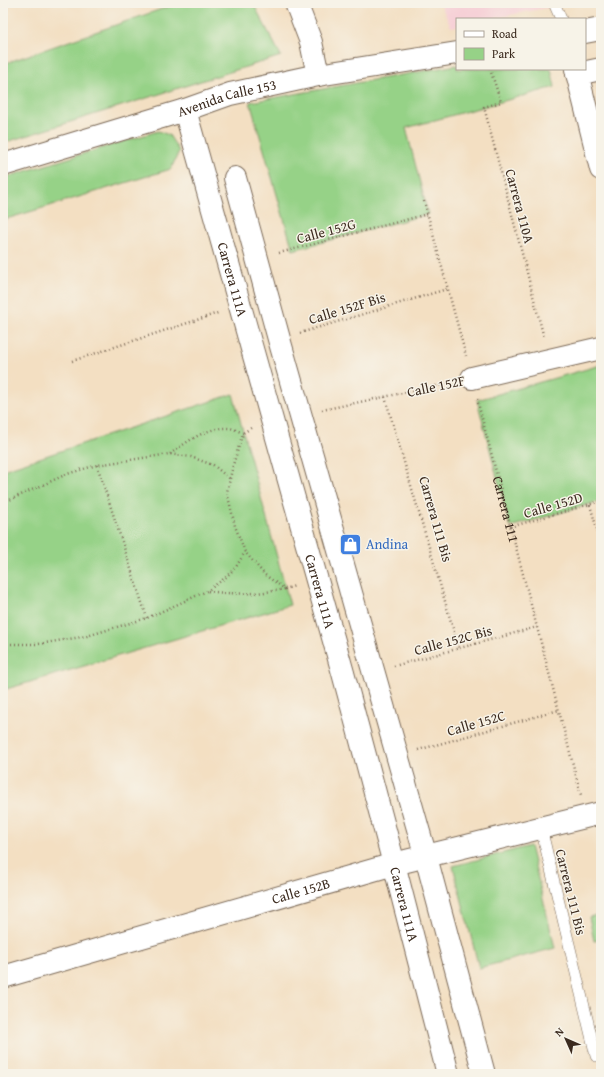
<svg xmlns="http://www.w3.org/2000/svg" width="604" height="1077" font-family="'Gentium Book Plus',serif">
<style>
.built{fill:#f6cfd6}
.green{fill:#96d287;stroke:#687e52}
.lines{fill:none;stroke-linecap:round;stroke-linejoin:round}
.lane-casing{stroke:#7b6957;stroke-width:12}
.street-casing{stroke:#7b6957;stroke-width:24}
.secondary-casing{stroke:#7b6957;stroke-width:24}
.path{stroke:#7b6957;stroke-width:2.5;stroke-dasharray:1 3;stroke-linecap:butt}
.lane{stroke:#fff;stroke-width:11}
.street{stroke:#fff;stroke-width:22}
.secondary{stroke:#fff;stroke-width:22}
.labels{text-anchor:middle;stroke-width:3;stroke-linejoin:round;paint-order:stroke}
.street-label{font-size:14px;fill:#3b2a1e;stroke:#f7f3e8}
.shop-label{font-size:14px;fill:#366cbe;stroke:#f7f3e8;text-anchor:start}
</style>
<rect width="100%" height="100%" fill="#f7f3e8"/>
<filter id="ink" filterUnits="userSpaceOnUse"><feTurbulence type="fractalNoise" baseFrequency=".025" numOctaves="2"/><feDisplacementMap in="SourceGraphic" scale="8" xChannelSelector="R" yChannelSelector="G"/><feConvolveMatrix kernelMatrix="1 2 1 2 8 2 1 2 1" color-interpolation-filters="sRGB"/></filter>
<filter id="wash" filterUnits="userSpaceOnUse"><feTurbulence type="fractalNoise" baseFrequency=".012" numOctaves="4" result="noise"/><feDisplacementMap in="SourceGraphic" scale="16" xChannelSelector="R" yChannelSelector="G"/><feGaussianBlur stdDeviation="0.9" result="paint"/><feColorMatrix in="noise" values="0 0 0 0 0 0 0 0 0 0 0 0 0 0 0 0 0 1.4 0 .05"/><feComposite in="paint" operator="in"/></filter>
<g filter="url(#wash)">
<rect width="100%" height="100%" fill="#f3dfc2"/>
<polygon class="built" points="440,3 571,3 490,19 457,19 457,26 451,27"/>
<g class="green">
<polygon points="179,3 253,3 281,56 3,143 3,64"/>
<polygon points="457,65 457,69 551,69 555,87 406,128 428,214 293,250 250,102"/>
<polygon points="158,131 169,135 179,151 171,169 3,220 3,178"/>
<polygon points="601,365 601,501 510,527 477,400"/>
<polygon points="233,394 290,605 3,690 3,470"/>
<polygon points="530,846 555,948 479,968 453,866"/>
<polygon points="601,914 601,940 594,941 589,917"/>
</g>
</g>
<g filter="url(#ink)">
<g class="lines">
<defs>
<g id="lane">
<polyline points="554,3 561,19"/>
<polyline points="541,828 596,1056"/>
</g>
<g id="street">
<polyline points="296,3 311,42 318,75"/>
<polyline points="576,69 601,169"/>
<polyline points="577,74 601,69"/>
<polyline points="235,178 279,339 426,857"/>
<polyline points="472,378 601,348"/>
</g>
<g id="secondary">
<polyline points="585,32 601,29"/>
<path id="s2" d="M 185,110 L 343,673 L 394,864 L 448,1074"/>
<path id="s3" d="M 3,165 L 185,110 L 230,94 L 318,75 L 457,53"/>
<polyline points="426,857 484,1074"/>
<path id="s4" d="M 3,977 L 394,864 L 601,813"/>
</g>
</defs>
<use href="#lane" class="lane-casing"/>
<use href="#street" class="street-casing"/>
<use href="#secondary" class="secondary-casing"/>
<g class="path">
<polyline points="490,69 501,102 484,107 544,338"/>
<polyline points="424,201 466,356"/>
<polyline points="279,253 428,214"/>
<polyline points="300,333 447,289"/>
<polyline points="72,361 218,313"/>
<polyline points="385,397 459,649"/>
<path id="s1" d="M 477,399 L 581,795"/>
<polyline points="322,410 450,383"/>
<polyline points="251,428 243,433 233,465 227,492 235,526 245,552 265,575 285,589 295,586"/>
<path d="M 170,454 C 187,442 206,427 228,428 C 233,428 238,431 243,433"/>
<polyline points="97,465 147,618"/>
<polyline points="3,503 67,474 97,465 169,454 191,457 213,465 230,479"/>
<polyline points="590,505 601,543"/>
<polyline points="510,527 601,501"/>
<path d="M 208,591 C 234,595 259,594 285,589"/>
<polyline points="3,644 39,644 87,636 147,618 207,591 225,578 236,567 245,552"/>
<polyline points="394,666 537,627"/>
<polyline points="418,750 559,710"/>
</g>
<use href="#lane" class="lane"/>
<use href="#street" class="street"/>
<use href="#secondary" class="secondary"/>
</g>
</g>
<defs>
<symbol id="shop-square" viewBox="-11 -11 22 22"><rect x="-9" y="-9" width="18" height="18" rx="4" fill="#3f7fe0" stroke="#f7f3e8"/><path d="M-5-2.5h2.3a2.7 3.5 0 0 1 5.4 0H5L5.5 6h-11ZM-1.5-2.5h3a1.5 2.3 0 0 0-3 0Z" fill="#fff"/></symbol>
</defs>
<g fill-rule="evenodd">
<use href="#shop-square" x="338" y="532" width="25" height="25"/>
</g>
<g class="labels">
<g class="street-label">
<text dy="5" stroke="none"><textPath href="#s3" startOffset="234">Avenida Calle 153</textPath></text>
<text transform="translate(520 206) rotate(75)" y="5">Carrera 110A</text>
<text transform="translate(326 231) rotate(-15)" y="5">Calle 152G</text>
<text dy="5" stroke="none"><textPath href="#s2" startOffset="176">Carrera 111A</textPath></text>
<text transform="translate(347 308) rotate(-17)" y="5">Calle 152F Bis</text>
<text transform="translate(436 386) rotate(-12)" y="5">Calle 152F</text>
<text transform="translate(553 505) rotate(-16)" y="5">Calle 152D</text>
<text dy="5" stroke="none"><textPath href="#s1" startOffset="114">Carrera 111</textPath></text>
<text transform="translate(436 519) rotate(74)" y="5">Carrera 111 Bis</text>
<text dy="5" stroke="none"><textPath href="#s2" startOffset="500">Carrera 111A</textPath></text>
<text transform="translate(453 640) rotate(-15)" y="5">Calle 152C Bis</text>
<text transform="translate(476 723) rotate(-16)" y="5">Calle 152C</text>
<text dy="5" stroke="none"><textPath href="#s4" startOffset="310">Calle 152B</textPath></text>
<text transform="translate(571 892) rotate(76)" y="5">Carrera 111 Bis</text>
<text dy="5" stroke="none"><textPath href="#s2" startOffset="824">Carrera 111A</textPath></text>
</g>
<g class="shop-label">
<text x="366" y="549">Andina</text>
</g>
</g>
<rect width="604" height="1077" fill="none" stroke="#f7f3e8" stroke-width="16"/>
<rect x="456" y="18" width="130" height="52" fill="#f7f3e8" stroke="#aca397"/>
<rect x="464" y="31" width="20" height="6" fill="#ffffff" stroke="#aca397"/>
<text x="492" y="38" font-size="12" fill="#3b2a1e">Road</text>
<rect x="464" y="48" width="20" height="12" fill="#96d287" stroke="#aca397"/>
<text x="492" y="58" font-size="12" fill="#3b2a1e">Park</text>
<g transform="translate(566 1039) rotate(315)" stroke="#f7f3e8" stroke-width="3" paint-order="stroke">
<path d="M0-3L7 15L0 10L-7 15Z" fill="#3b2a1e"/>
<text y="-6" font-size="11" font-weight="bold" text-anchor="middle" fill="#3b2a1e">N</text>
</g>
</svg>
